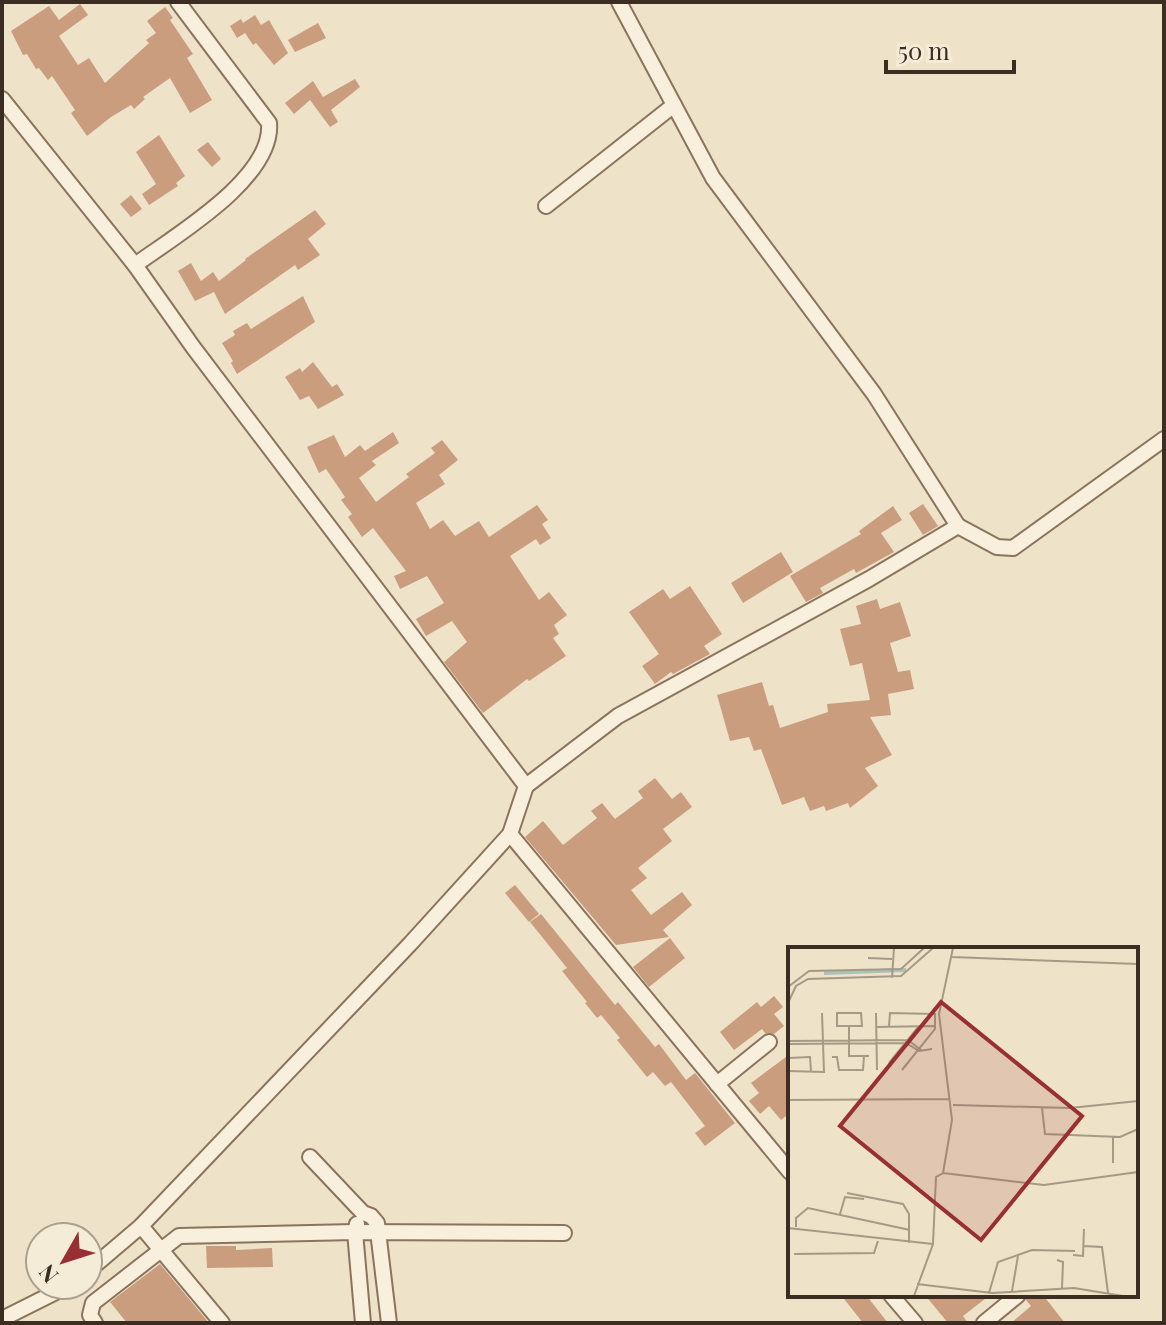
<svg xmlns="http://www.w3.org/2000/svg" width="1166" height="1325" font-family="'Playfair Display',serif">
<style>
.building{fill:#cb9d7f}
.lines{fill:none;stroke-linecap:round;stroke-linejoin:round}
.street-casing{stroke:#8a745d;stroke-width:18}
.street{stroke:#f8efdc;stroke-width:14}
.inset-river{fill:none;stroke:#a9c2ba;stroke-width:4}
.inset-road{fill:none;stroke:#a69a85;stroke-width:2}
.view{fill:#982f32;fill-opacity:0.15;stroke:#982f32;stroke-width:4}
.inset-edge{fill:none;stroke:#3b2d21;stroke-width:4}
</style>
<rect width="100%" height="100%" fill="#eee2c8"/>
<g class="building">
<polygon points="80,4 88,15 59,36 78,65 89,58 105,83 149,43 146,40 156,33 147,21 165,7 173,18 170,20 193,54 187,58 212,100 190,113 170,78 143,97 145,99 134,109 131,105 111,117 87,136 71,113 75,110 52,76 48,80 39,68 36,69 27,54 23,55 11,31 49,6 59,20"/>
<polygon points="255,15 261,25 269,20 288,53 274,65 256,43 253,45 245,33 237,38 230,26 241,19 243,23"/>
<polygon points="318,23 326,38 295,52 288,40"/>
<polygon points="355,79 360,87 331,110 338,122 330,127 310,100 294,114 285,103 313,81 323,97"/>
<polygon points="159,135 185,176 176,183 178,186 149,205 142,194 156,184 136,152"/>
<polygon points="208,142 221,159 212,167 197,150"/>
<polygon points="131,195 142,209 131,217 120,204"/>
<polygon points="315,210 326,224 308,239 320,255 298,270 295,265 225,314 214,292 195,301 178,271 191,263 201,281 213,272 219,281 246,260 245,259"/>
<polygon points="303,296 315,322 237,374 231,363 233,361 222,343 235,335 233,331 247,323 251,329"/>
<polygon points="313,362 332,387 337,384 344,395 318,409 309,396 300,400 285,377 300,368 302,372"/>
<polygon points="393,432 399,443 372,461 376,465 359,478 376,502 409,477 406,474 435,453 431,448 442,440 458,460 439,475 445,484 416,503 430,529 443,520 455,536 479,521 489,537 537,505 548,520 542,524 551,538 540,545 536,539 510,556 539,600 549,592 567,615 554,625 559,634 553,638 566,656 529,681 527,679 483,713 444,662 467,642 452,621 426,636 416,619 444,603 427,576 400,589 394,576 406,571 373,528 362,537 348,517 352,514 341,500 345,497 326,469 319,473 307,447 334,435 345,457 360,445 365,451"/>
<polygon points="923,504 938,526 923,535 909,513"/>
<polygon points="893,506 902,520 881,533 894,552 856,573 854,569 820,588 823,593 806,602 790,576 861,534 859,531"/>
<polygon points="781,552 793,572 743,603 731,583"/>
<polygon points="690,586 722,634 704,646 710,654 673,674 671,672 655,684 642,666 659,654 629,612 663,589 670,599"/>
<polygon points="877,599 880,609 900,602 911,636 890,643 898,672 910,670 914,689 888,694 891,715 870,717 892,755 865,768 878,786 850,808 848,803 826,811 824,806 810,811 804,797 782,805 761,749 754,751 749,737 730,741 717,695 762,682 769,706 773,705 780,728 828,712 827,704 870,700 862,663 850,666 840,629 861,624 856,606"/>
<polygon points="655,778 672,799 681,792 692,807 663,829 672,841 638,868 647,878 631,890 651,915 682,892 692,905 663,930 669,937 616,945 525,837 543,821 563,845 597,818 591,811 602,803 615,819 643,798 638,791"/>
<polygon points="515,885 539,914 529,922 505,893"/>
<polygon points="541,914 615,1005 618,1002 655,1047 659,1044 686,1080 695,1073 735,1123 705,1146 695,1133 705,1126 671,1082 665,1086 653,1072 647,1077 617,1040 620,1038 601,1015 597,1018 585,1003 587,1002 562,971 567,968 530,922"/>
<polygon points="670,938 685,958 649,987 633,967"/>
<polygon points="774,996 783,1007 774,1014 784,1026 774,1034 765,1033 762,1029 734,1050 720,1032 757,1002 761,1007"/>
<polygon points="790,1054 790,1113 781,1120 769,1106 760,1114 749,1101 759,1093 751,1083"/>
<polygon points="206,1246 236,1246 236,1250 272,1248 273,1267 207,1268"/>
<polygon points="160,1264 209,1323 127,1323 110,1302"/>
<polygon points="841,1295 866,1295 888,1323 863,1323"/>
<polygon points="925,1295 990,1295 963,1316 968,1323 948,1323"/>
<polygon points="1028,1295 1043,1295 1065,1323 1011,1323 1031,1306 1026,1300"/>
</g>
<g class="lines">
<defs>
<g id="street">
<polyline points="619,2 713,178 874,394 958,526"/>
<polyline points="2,99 135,265 193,347 526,786"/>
<polyline points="546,206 674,105"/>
<path d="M 135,265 C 175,236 274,178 269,123 L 178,2"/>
<polyline points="510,834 790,1172"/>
<polyline points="717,1084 769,1042"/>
<polyline points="310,1157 363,1213 371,1216 377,1223 389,1323"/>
<polyline points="357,1224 355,1232 363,1323"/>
<polyline points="141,1226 222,1323"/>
<polyline points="88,1271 141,1226 410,944 510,834 526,786 618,716 869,579 958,526 997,547 1013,548 1164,439"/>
<polyline points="891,1295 915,1323"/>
<polyline points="2,1319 70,1285"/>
<polyline points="95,1323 90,1315 93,1303 179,1236 355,1232 564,1233"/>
<polyline points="984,1323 1018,1295"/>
</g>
</defs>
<use href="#street" class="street-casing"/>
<use href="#street" class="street"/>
</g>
<g transform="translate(788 947)">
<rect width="350" height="350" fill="#eee2c8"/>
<path class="inset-river" d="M 36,26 L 118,23"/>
<path class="inset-road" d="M 164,10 L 350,17M 80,11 L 104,12M 104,31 L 106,1M 0,40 L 21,24 L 113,22 L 136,1M 0,56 L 8,39 L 20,32 L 113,29 L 145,1M 49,66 L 73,66 L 74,79 L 49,79 ZM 88,66 L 89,123M 61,79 L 61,109 L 81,109M 101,79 L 102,66 L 147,67 L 147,82 L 114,123M 88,80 L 146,79M 0,94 L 120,93 L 133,103M 0,97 L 118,96 L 131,104 L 144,102M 44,110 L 49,110 L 51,123 L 75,123 L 76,109M 0,111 L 22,110 L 23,124M 101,116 L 131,79M 0,124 L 36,125 L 34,66M 0,153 L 161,152M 165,158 L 282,161 L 350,154M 254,161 L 257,187 L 332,190 L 350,182M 325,216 L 325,190M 155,226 L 256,238 L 350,225M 59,246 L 115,257 L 121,267 L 121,296M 52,267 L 57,250 L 76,252M 8,280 L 8,271 L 20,261 L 122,283M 0,281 L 145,297M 295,299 L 314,300 L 320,346M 6,307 L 86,306 L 90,294M 285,308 L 295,309 L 296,282M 269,313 L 275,315 L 274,341M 129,337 L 204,346 L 286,341 L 335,349M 224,344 L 230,309M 201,346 L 210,315 L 244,303 L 287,304M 126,349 L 145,297 L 148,230 L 155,226 L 164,173 L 151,67 L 165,1"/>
<path class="view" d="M 153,55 L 294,169 L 193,293 L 52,179 Z"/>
<rect width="350" height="350" class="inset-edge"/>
</g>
<rect width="1166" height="1325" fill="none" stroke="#3b2d21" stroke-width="8"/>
<g transform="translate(64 1261) rotate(231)"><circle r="38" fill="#f5ecd8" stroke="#aba08f" stroke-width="2"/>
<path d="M0-6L14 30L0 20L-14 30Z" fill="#982f32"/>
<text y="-12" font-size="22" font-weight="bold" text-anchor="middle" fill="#3b2d21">N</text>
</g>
<path d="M886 60v12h128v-12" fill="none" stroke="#3b2d21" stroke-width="4"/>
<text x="898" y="60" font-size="24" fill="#3b2d21" stroke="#f5ecd8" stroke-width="6" paint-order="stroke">50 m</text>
</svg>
